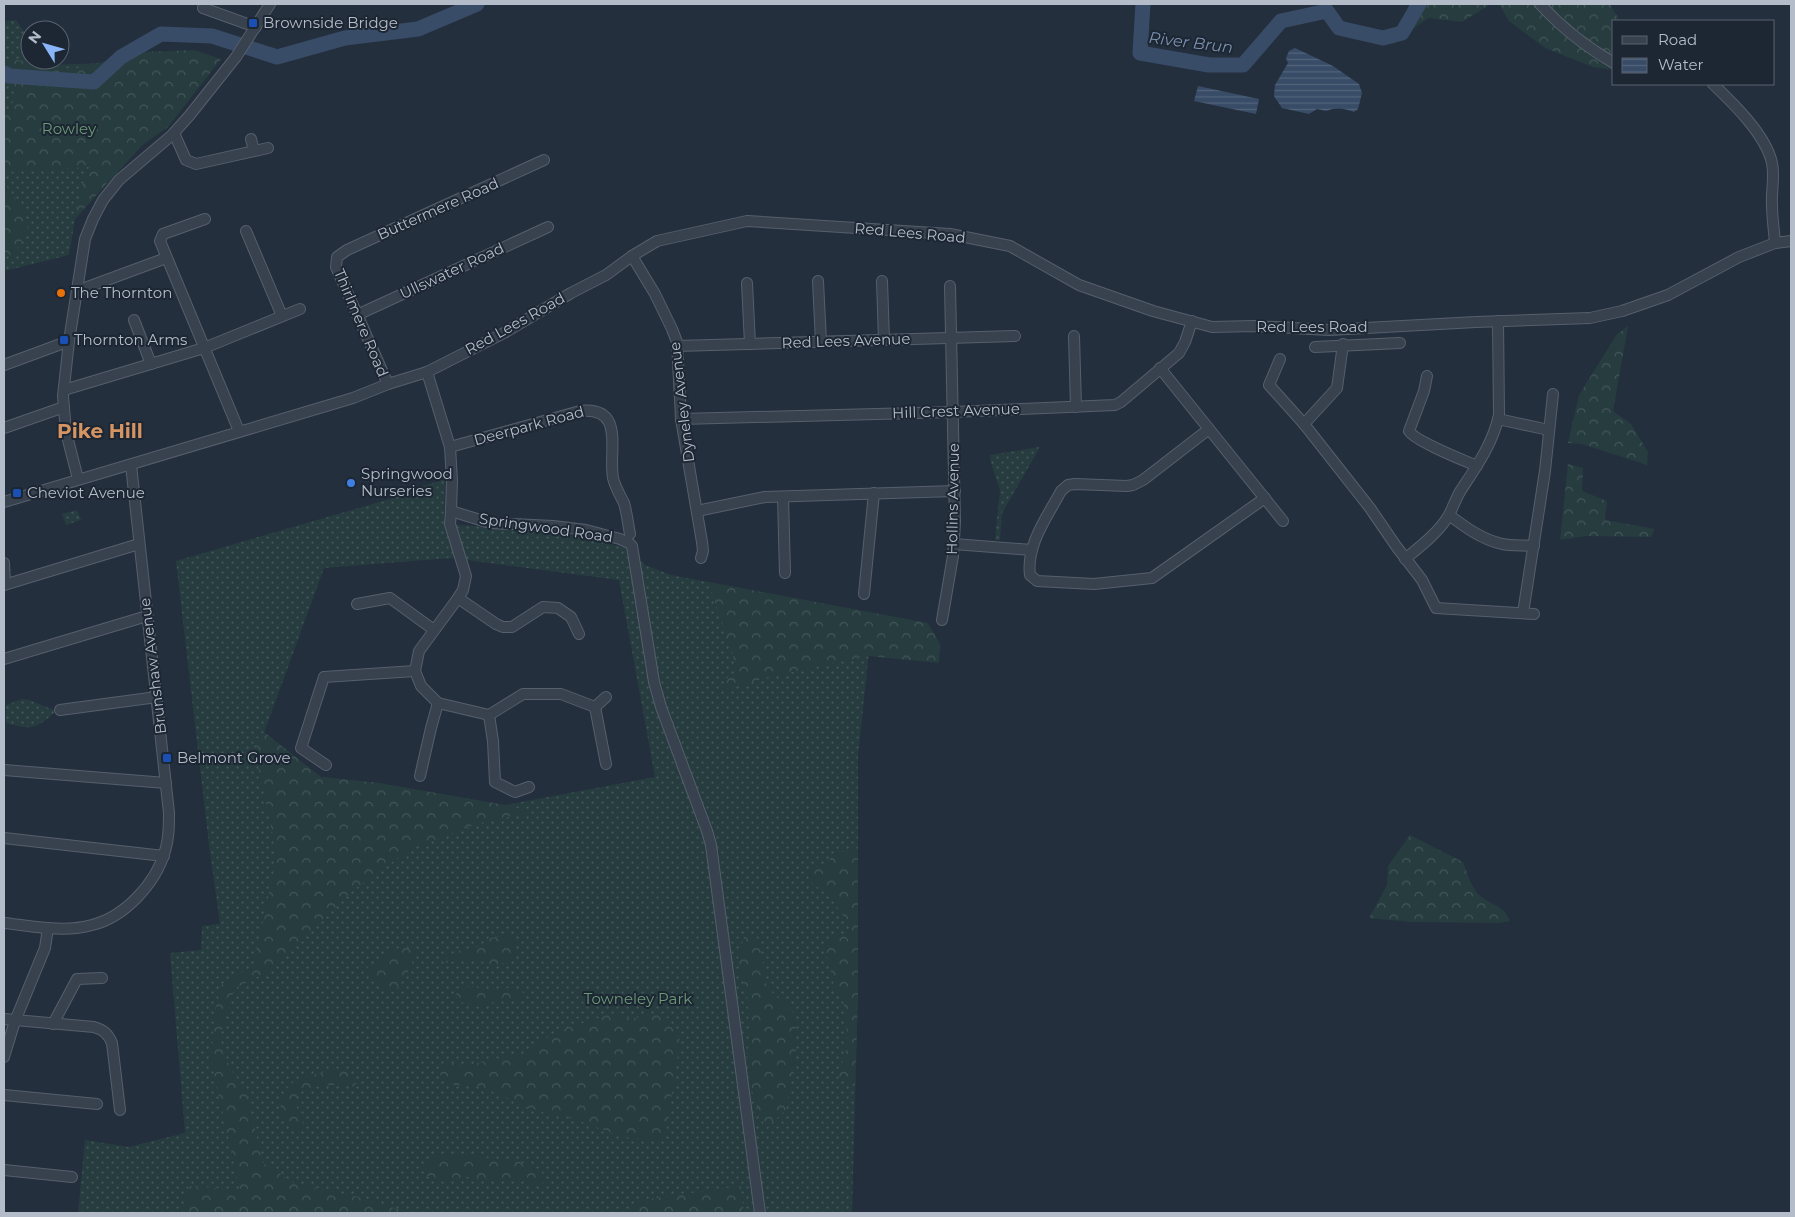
<svg xmlns="http://www.w3.org/2000/svg" width="1795" height="1217" font-family="Montserrat,sans-serif">
<style>
.grass{fill:url(#grass-dots);fill-rule:evenodd}
.forest{fill:url(#forest-crowns)}
.water{fill:url(#water-rules)}
.lines{fill:none;stroke-linecap:round;stroke-linejoin:round}
.river{stroke:#394c67;stroke-width:15}
.minor-casing{stroke:#565f6c;stroke-width:12}
.minor{stroke:#38414e;stroke-width:10}
.transit-dot{fill:#1a4fb4;stroke:#1d2633;stroke-width:2}
.food-dot{fill:#e8710a;stroke:#1d2633;stroke-width:2}
.shop-dot{fill:#3f7fe0;stroke:#1d2633;stroke-width:2}
.labels{text-anchor:middle;stroke-width:4;stroke-linejoin:round;paint-order:stroke}
.poi-label{font-size:15px;fill:#b4bcc9;stroke:#1d2633;text-anchor:start}
.park-label{font-size:15px;fill:#6b9a76;stroke:#1d2633}
.street-label{font-size:15px;fill:#b4bcc9;stroke:#1d2633}
.water-label{font-size:16px;font-style:italic;fill:#7c92b1;stroke:#1d2633}
.district-label{font-size:20px;font-weight:bold;fill:#d59563;stroke:#1d2633}
</style>
<defs>
<pattern id="grass-dots" width="8" height="8" patternUnits="userSpaceOnUse" patternTransform="scale(1.25)"><rect width="8" height="8" fill="#263c3f"/><path d="M2 2h.1M6 6h.1" fill="none" stroke="#435659" stroke-width="1.8" stroke-linecap="round"/></pattern>
<pattern id="forest-crowns" width="20" height="18" patternUnits="userSpaceOnUse" patternTransform="scale(1.25)"><rect width="20" height="18" fill="#263c3f"/><path d="M2 6a3 3 0 1 1 6 0M12 15a3 3 0 1 1 6 0" fill="none" stroke="#435659"/></pattern>
<pattern id="water-rules" width="6" height="5" patternUnits="userSpaceOnUse" patternTransform="scale(1.25)"><rect width="6" height="5" fill="#394c67"/><path d="M0 2.5h6" fill="none" stroke="#53647b"/></pattern>
</defs>
<rect width="100%" height="100%" fill="#242f3e"/>
<g class="grass">
<polygon points="16,20 30,40 30,60 45,60 49,65 221,59 75,219 69,255 4,271 4,21"/>
<polygon points="1040,447 1002,513 1000,540 995,540 1000,490 991,463 990,455"/>
<path d="M 445,479 L 444,524 L 551,531 L 627,548 L 645,565 L 671,575 L 873,613 L 858,756 L 858,991 L 852,1213 L 78,1213 L 85,1140 L 129,1147 L 185,1133 L 170,953 L 201,950 L 202,926 L 220,924 L 209,845 L 176,561 L 400,496 L 408,491 ZM 451,558 L 619,580 L 655,777 L 505,805 L 378,783 L 321,777 L 264,733 L 324,568 Z"/>
<polygon points="77,510 81,520 66,525 62,514"/>
<path d="M 22,699 L 29,700 L 54,710 L 54,713 C 36,729 31,730 6,723 L 6,705 Z"/>
</g>
<g class="forest">
<polygon points="1410,4 1491,4 1462,22 1428,18 1393,44 1395,30"/>
<polygon points="1499,4 1613,4 1611,6 1620,21 1614,21 1614,70 1593,67 1545,48 1509,21"/>
<polygon points="194,50 221,59 168,127 137,149 75,219 81,188 92,167 4,172 4,115 20,92 4,83 4,61 17,60 73,69 143,52"/>
<polygon points="4,183 24,210 28,228 14,256 4,253"/>
<polygon points="1628,326 1613,411 1631,424 1648,452 1647,465 1582,444 1568,443 1579,395 1617,334"/>
<polygon points="1568,464 1583,468 1582,491 1607,501 1605,520 1655,529 1651,537 1587,536 1560,540"/>
<polygon points="708,582 928,623 940,644 939,663 868,656 773,676 726,689 724,680 736,672 732,651"/>
<polygon points="264,732 321,777 378,783 505,805 532,812 480,823 412,848 353,890 270,970 234,989 219,1039 230,1068 246,1091 263,1163 294,1183 358,1197 410,1213 183,1213 189,1186 240,1190 211,1061 215,1010 222,984 253,966 276,861 272,831 253,743"/>
<path d="M 1410,835 L 1463,862 C 1467,872 1471,886 1478,894 C 1489,905 1504,904 1510,921 L 1499,923 L 1412,922 L 1369,918 L 1387,885 L 1388,866 Z"/>
<path d="M 858,850 L 858,991 L 855,1086 C 847,1086 840,1078 835,1073 C 852,1057 847,1022 843,1001 C 841,995 836,990 834,984 C 830,971 829,959 823,946 L 830,937 L 848,934 L 850,927 L 831,897 L 812,883 L 806,873 L 811,867 L 826,866 L 833,853 Z"/>
<polygon points="745,933 756,935 762,955 765,982 774,995 785,1002 795,1015 796,1034 796,1058 786,1110 765,1129 762,1116 754,1100 747,1063 749,1033 747,991 737,962"/>
<polygon points="506,935 514,941 516,958 495,966 472,958 446,963 447,956 461,950 470,952 491,938"/>
<polygon points="404,946 415,952 411,967 395,992 390,992 382,985 372,980 367,968 389,952"/>
<path d="M 474,986 C 478,988 482,990 486,991 C 501,992 512,981 525,995 L 523,1000 L 503,999 L 479,1007 L 457,1001 L 456,989 Z"/>
<polygon points="664,1014 676,1030 680,1041 666,1133 657,1140 623,1137 563,1115 545,1113 521,1105 502,1095 478,1086 454,1085 440,1075 444,1061 465,1066 526,1052 537,1043 561,1030 608,1015 634,1018"/>
<path d="M 336,1069 L 350,1071 L 357,1083 L 352,1087 C 335,1083 312,1085 297,1094 L 297,1111 L 303,1122 L 302,1130 C 283,1127 276,1115 283,1097 C 285,1093 286,1089 289,1086 C 300,1075 321,1074 336,1069 Z"/>
<polygon points="439,1155 476,1156 506,1161 517,1161 532,1166 542,1172 544,1183 536,1186 523,1179 504,1180 466,1177 439,1182 427,1176 423,1165"/>
<polygon points="741,1186 744,1213 629,1213 642,1200"/>
</g>
<g class="water">
<path d="M 1295,48 L 1333,66 L 1359,84 L 1362,93 L 1358,109 L 1354,112 C 1344,108 1336,107 1326,111 L 1317,109 L 1309,114 L 1282,108 L 1274,96 L 1275,85 L 1288,63 L 1286,58 L 1289,51 Z"/>
<polygon points="1198,86 1259,99 1256,114 1194,101"/>
</g>
<g class="lines">
<g class="river">
<polyline points="1143,4 1140,53 1209,65 1243,65 1281,21 1327,11 1339,28 1383,38 1402,33 1419,4"/>
<polyline points="4,73 9,76 94,82 121,57 161,34 212,36 277,57 345,38 418,29 477,4"/>
</g>
<defs>
<g id="minor">
<path d="M 1540,4 C 1562,28 1586,47 1614,63"/>
<polyline points="203,8 256,27"/>
<path d="M 1713,84 C 1733,103 1766,135 1772,163 C 1775,177 1771,191 1772,205 C 1772,217 1774,230 1775,243"/>
<polyline points="174,133 186,160 196,164 268,148"/>
<polyline points="251,139 254,151"/>
<polyline points="205,219 163,234 160,241 239,431"/>
<polyline points="246,231 282,316"/>
<polyline points="632,256 655,294 672,329 677,342 681,419 702,542 703,551 701,558"/>
<polyline points="818,281 821,342"/>
<polyline points="882,281 884,340"/>
<polyline points="747,283 750,344"/>
<polyline points="77,291 166,258"/>
<polyline points="357,315 548,227"/>
<polyline points="134,320 151,364"/>
<polyline points="1074,336 1076,407"/>
<polyline points="677,346 1015,336"/>
<polyline points="1315,347 1400,343"/>
<polyline points="1280,359 1269,385 1304,424 1370,508 1396,546 1422,580 1436,608 1534,614"/>
<polyline points="4,365 69,341"/>
<polyline points="1160,368 1283,521"/>
<polyline points="427,372 450,447 452,481 451,511 490,523 553,526 586,530 620,539 629,543 632,546 654,682 661,707 707,831 711,845 760,1213"/>
<path d="M 1427,376 L 1424,391 L 1409,431 C 1415,441 1463,460 1477,466"/>
<polyline points="388,384 336,267 337,257 347,250 544,160"/>
<polyline points="64,390 204,348 300,309"/>
<polyline points="681,419 953,412 1115,405 1121,402 1179,353 1185,342 1192,321"/>
<polyline points="1498,419 1549,430"/>
<polyline points="1304,424 1337,388 1343,344"/>
<polyline points="4,428 64,407"/>
<path d="M 1209,429 L 1143,480 L 1133,485 L 1127,486 L 1075,484 L 1068,485 L 1061,491 C 1047,517 1026,545 1030,575 L 1037,581 L 1094,584 L 1152,578 L 1265,498"/>
<path d="M 450,447 L 580,411 C 626,406 608,451 613,478 C 615,487 620,495 624,503 C 627,513 628,524 630,534"/>
<polyline points="78,479 66,432 63,396 69,341 85,239 93,219 103,200 119,180 172,135 189,116 236,57 270,4"/>
<polyline points="783,497 785,573"/>
<polyline points="4,502 353,398 388,384 427,372 504,333 571,293 606,275 632,256 657,241 747,221 950,234 1010,246 1079,285 1153,311 1212,327 1254,326 1329,330 1476,322 1590,318 1622,311 1668,295 1739,257 1775,243 1791,241"/>
<polyline points="451,511 450,524 466,576 463,590 458,598 419,651 415,671 421,686 438,703 489,715 523,694 561,694 595,707"/>
<polyline points="697,511 765,497 955,491"/>
<path d="M 1449,515 C 1465,527 1481,539 1502,544 C 1512,546 1523,545 1534,546"/>
<polyline points="954,544 1032,550"/>
<path d="M 1405,559 C 1421,546 1439,532 1449,515 C 1453,507 1456,498 1461,490 C 1477,466 1493,443 1499,415 L 1498,321"/>
<polyline points="4,563 5,584"/>
<polyline points="4,585 139,544"/>
<polyline points="864,594 874,493"/>
<polyline points="458,598 496,624 503,627 512,627 543,607 558,608 571,617 579,634"/>
<polyline points="357,604 390,598 434,630"/>
<polyline points="1523,613 1545,471 1553,394"/>
<polyline points="942,620 953,556 955,522 950,286"/>
<polyline points="4,659 147,616"/>
<polyline points="595,707 606,764"/>
<polyline points="595,707 606,697"/>
<polyline points="60,710 157,697"/>
<polyline points="489,715 493,741 495,782 515,792 529,787"/>
<polyline points="326,765 301,748 324,677 415,671"/>
<polyline points="4,770 166,783"/>
<polyline points="420,776 431,728 438,703"/>
<polyline points="4,838 164,856"/>
<path d="M 4,923 C 32,926 64,933 92,925 C 125,917 156,883 165,851 C 169,839 169,826 169,813 L 131,465"/>
<path d="M 4,1019 L 94,1027 C 104,1030 108,1034 112,1043 L 120,1110"/>
<polyline points="53,1024 77,979 102,978"/>
<polyline points="4,1057 15,1021 45,948 48,928"/>
<polyline points="4,1095 97,1104"/>
<polyline points="4,1170 72,1177"/>
</g>
</defs>
<use href="#minor" class="minor-casing"/>
<use href="#minor" class="minor"/>
</g>
<g class="transit-dot">
<rect x="248" y="18" width="10" height="10" rx="2.5"/>
<rect x="59" y="335" width="10" height="10" rx="2.5"/>
<rect x="12" y="488" width="10" height="10" rx="2.5"/>
<rect x="162" y="753" width="10" height="10" rx="2.5"/>
</g>
<circle class="food-dot" cx="61" cy="293" r="5"/>
<circle class="shop-dot" cx="351" cy="483" r="5"/>
<g class="labels">
<g class="poi-label">
<text x="263" y="28">Brownside Bridge</text>
<text x="71" y="298">The Thornton</text>
<text x="74" y="345">Thornton Arms</text>
<text x="361" y="479">Springwood<tspan x="361" dy="17">Nurseries</tspan></text>
<text x="27" y="498">Cheviot Avenue</text>
<text x="177" y="763">Belmont Grove</text>
</g>
<g class="park-label">
<text x="69" y="134">Rowley</text>
<text x="638" y="1004">Towneley Park</text>
</g>
<g class="street-label">
<text transform="translate(438 209) rotate(-24)" y="5">Buttermere Road</text>
<text transform="translate(910 233) rotate(5)" y="5">Red Lees Road</text>
<text transform="translate(452 271) rotate(-25)" y="5">Ullswater Road</text>
<text transform="translate(361 323) rotate(67)" y="5">Thirlmere Road</text>
<text transform="translate(515 324) rotate(-29)" y="5">Red Lees Road</text>
<text x="1312" y="332">Red Lees Road</text>
<text transform="translate(846 341) rotate(-2)" y="5">Red Lees Avenue</text>
<text transform="translate(682 402) rotate(-97)" y="5">Dyneley Avenue</text>
<text transform="translate(956 411) rotate(-2)" y="5">Hill Crest Avenue</text>
<text transform="translate(529 426) rotate(-15)" y="5">Deerpark Road</text>
<text transform="translate(953 499) rotate(-89)" y="5">Hollins Avenue</text>
<text transform="translate(546 528) rotate(8)" y="5">Springwood Road</text>
<text transform="translate(153 666) rotate(-97)" y="5">Brunshaw Avenue</text>
</g>
<g class="water-label">
<text transform="translate(1191 42) rotate(7)" y="6">River Brun</text>
</g>
<g class="district-label">
<text x="100" y="438">Pike Hill</text>
</g>
</g>
<rect width="1795" height="1217" fill="none" stroke="#b4bcc9" stroke-width="10"/>
<rect x="1612" y="20" width="162" height="65" fill="#1d2633" stroke="#59626f"/>
<rect x="1622" y="36" width="25" height="8" fill="#38414e" stroke="#59626f"/>
<text x="1658" y="45" font-size="15" fill="#b4bcc9">Road</text>
<rect x="1622" y="58" width="25" height="15" fill="url(#water-rules)" stroke="#59626f"/>
<text x="1658" y="70" font-size="15" fill="#b4bcc9">Water</text>
<g transform="translate(45 45) rotate(307)"><circle r="24" fill="#1d2633" stroke="#59626f"/>
<path d="M0-4L9 19L0 12L-9 19Z" fill="#8ab4f8"/>
<text y="-8" font-size="14" font-weight="bold" text-anchor="middle" fill="#b4bcc9">N</text>
</g>
</svg>
